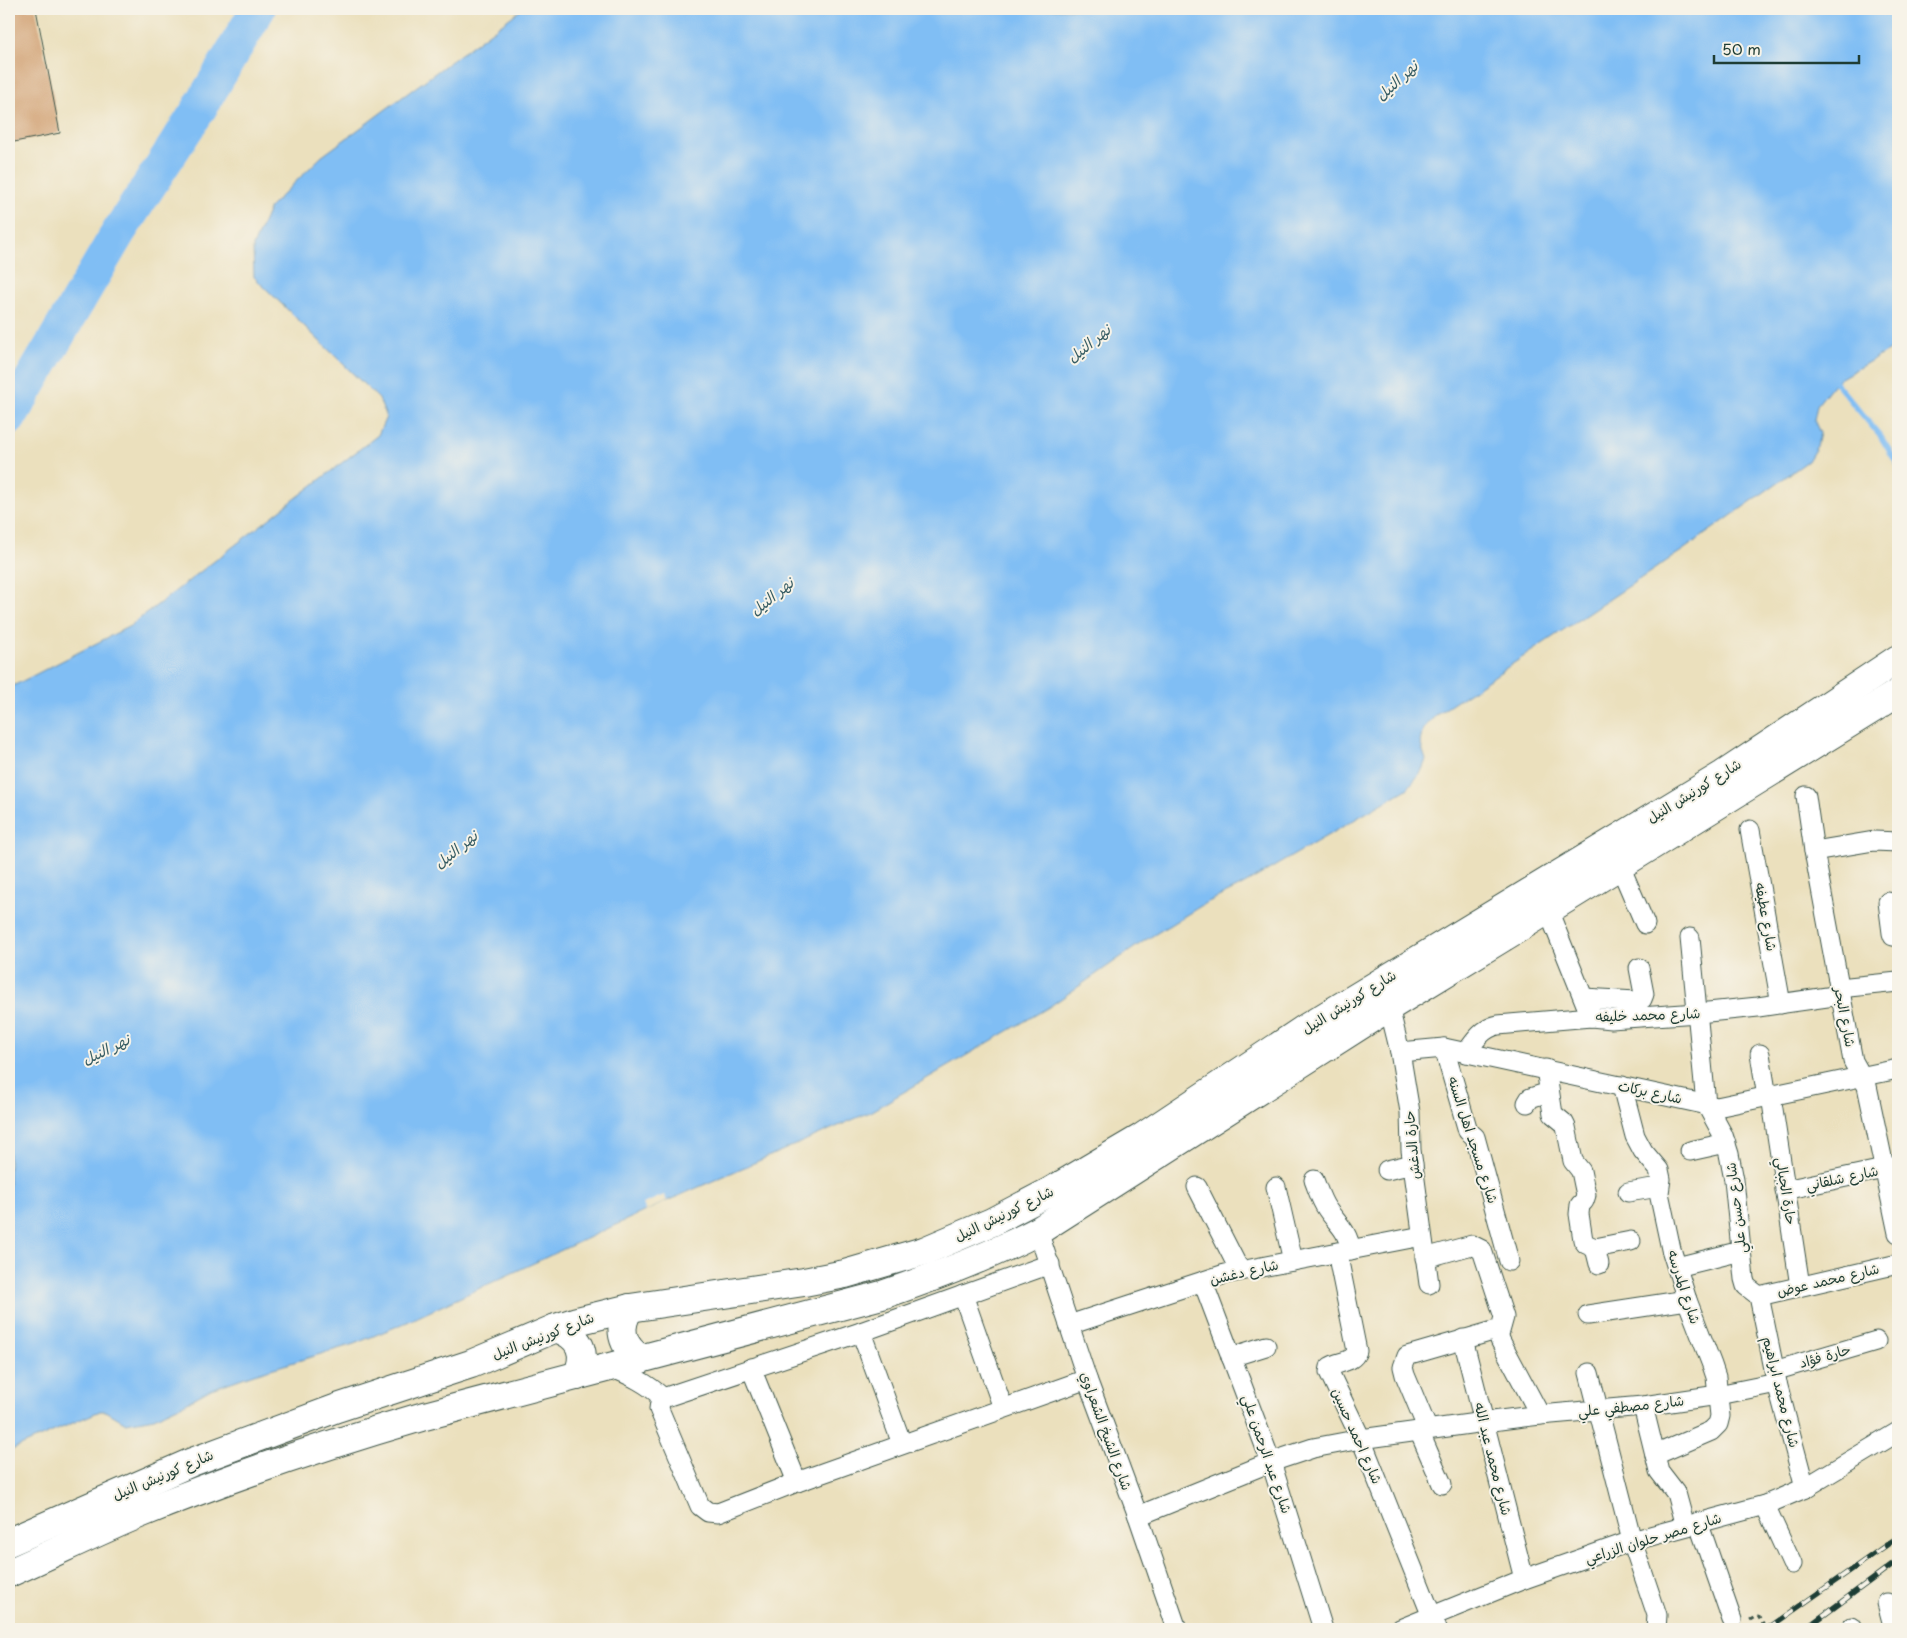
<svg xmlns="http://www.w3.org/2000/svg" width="1907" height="1638" font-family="'Playpen Sans','Playpen Sans Arabic',sans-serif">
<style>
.water{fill:#80bef4;stroke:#507e94}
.pier{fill:#ebe0bd}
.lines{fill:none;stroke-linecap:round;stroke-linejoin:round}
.stream{stroke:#80bef4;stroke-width:5.5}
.river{stroke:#80bef4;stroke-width:35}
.building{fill:#d1a173}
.minor-casing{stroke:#3e5549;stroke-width:21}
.trunk-casing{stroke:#3e5549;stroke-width:30}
.path{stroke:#3e5549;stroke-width:3;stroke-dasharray:4 4;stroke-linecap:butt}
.minor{stroke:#fff;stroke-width:19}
.trunk{stroke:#fff;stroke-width:28}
.rail-casing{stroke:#1f3d34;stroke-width:5.5}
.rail{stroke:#f7f3e8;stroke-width:4;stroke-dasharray:11;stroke-linecap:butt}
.labels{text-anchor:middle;stroke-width:4;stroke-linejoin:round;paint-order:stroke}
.street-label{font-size:14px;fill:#1f3d34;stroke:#f7f3e8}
.water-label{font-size:15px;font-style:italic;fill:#375d64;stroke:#f7f3e8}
</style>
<rect width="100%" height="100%" fill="#f7f3e8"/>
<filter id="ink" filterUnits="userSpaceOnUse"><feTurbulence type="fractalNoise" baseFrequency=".02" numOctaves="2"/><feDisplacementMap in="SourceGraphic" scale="10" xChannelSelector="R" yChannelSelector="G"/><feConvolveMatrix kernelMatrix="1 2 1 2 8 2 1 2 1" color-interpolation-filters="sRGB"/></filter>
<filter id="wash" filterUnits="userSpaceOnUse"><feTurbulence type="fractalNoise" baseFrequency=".0096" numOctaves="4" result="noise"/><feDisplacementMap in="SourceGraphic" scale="20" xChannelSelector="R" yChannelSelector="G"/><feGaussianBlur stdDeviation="1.12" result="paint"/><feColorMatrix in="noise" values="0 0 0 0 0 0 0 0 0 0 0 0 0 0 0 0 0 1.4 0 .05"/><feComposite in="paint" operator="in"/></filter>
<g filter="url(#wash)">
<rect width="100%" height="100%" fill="#ebe0bd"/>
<polygon class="water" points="522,9 1898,9 1898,345 1836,381 1817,405 1814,420 1820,433 1817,446 1808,461 1683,550 1436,715 1423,729 1420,742 1426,760 1421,772 1407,789 1241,886 1204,904 1144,941 1049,1007 868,1113 667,1201 405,1323 354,1344 254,1374 211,1389 184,1404 154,1418 126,1423 106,1411 100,1411 9,1451 9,688 130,626 378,435 386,417 379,399 254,277 253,246 270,207 321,157"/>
<polygon class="pier" points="664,1195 667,1201 646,1211 643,1204"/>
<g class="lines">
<polyline class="stream" points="1831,377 1881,437 1898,465"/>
<polyline class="river" points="9,418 118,233 199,109 258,9"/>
</g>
<g id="blocks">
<polygon class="building" points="9,9 36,9 60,133 9,143"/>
</g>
</g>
<g filter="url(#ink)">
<use href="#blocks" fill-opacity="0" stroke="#3e5549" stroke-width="1"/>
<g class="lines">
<defs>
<g id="minor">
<polyline points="1806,796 1814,851 1853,1061 1867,1086 1898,1233"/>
<polyline points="1750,830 1781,1004"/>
<polyline points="1814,851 1874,841 1898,842"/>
<polyline points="1620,866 1645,924"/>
<polyline points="1888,902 1892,933 1893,936 1898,937"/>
<polyline points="1548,910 1591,1017"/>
<polyline points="1690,938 1706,1104 1723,1135 1729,1154 1734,1180 1744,1279 1746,1286 1759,1296"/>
<polyline points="1839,988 1898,982"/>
<polyline points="1584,998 1636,1001 1642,999 1644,994 1639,968"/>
<polyline points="1389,1007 1400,1052 1410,1112 1411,1150 1429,1284"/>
<polyline points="1444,1048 1468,1131 1475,1137 1509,1261"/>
<polyline points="1400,1052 1444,1048 1717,1107 1898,1069"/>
<path d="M 1466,1053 C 1475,1040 1483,1028 1498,1025 L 1591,1017 L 1611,1019 L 1698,1013 L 1758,1007 L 1841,995"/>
<polyline points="1760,1054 1767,1097"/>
<polyline points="1546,1069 1553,1114 1564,1123 1566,1127 1573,1161 1581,1171 1586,1195 1584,1201 1580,1205 1579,1214 1583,1240 1586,1244 1595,1248 1599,1264"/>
<polyline points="1622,1086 1635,1136 1643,1151 1659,1170 1661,1179 1659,1193 1671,1249 1687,1300 1712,1365 1716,1377 1720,1416 1718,1424 1711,1431 1655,1455"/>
<polyline points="1771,1096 1800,1286"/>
<polyline points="1527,1103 1530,1098 1549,1092"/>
<polyline points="1690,1151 1726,1143"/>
<polyline points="1387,1170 1413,1164"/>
<path d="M 1314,1180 C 1318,1190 1321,1201 1327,1209 C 1338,1225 1347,1229 1351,1250"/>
<polyline points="1197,1187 1240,1271"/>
<polyline points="1276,1187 1293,1261"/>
<polyline points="1785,1190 1898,1166"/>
<polyline points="1628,1192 1659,1187"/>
<polyline points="1038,1231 1087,1379 1138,1516 1177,1629"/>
<polyline points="1595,1248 1631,1241"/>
<path d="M 1337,1252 L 1357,1351 C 1353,1363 1339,1361 1330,1367 L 1329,1372 L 1361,1439 L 1437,1629"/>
<polyline points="1425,1258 1472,1245 1482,1250 1504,1317 1499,1335 1500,1340 1540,1415"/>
<polyline points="1050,1264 861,1332 663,1398 660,1402 659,1409 700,1506 708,1512 718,1513 797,1482 1087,1379"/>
<polyline points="1677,1267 1741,1251"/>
<polyline points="1203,1282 1271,1462 1323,1629"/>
<polyline points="963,1295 1003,1408"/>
<polyline points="1759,1296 1777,1383 1805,1488"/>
<polyline points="1759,1296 1898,1264"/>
<polyline points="1588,1315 1687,1300"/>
<polyline points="1069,1325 1225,1274 1422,1236"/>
<polyline points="861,1332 902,1444"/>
<polyline points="1463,1339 1524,1579"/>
<polyline points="1231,1357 1266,1346"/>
<path d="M 610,1367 C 630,1375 647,1383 663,1398"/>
<polyline points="751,1368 797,1482"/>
<polyline points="1774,1371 1876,1341"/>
<polyline points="1589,1373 1632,1541 1657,1615 1656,1629"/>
<polyline points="1643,1406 1659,1471 1676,1493 1685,1526"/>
<polyline points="1428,1430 1405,1375 1403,1367 1407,1356 1500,1329"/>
<polyline points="1419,1431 1442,1484"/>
<polyline points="1765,1505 1792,1564"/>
<polyline points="1138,1516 1271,1462 1313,1448 1361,1439 1484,1422 1540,1415 1643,1406 1718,1395 1777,1383"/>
<polyline points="1698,1522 1732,1620"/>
<polyline points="1887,1603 1894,1629"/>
<polyline points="1851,1627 1851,1629"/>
<polyline points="1400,1629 1524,1579 1632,1541 1765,1505 1805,1488 1898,1432"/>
</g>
<g id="trunk">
<path d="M 630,1308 C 617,1327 621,1346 641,1359"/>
<path d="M 556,1328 C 580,1336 588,1353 577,1376"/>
<polyline points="9,1542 192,1462 337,1408 471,1364 556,1328 577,1321 630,1308 804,1282 845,1274 924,1251 992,1222 1051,1191 1141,1138 1309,1026 1723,775 1898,659"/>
<path d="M 9,1573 C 52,1554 94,1533 137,1515 C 230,1477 325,1445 421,1417 L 882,1295 C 935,1277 988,1257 1038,1231 L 1389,1007 L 1548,910 L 1898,693"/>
</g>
</defs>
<use href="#minor" class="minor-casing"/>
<use href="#trunk" class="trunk-casing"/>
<polyline class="path" points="1751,1620 1758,1616 1766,1629"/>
<use href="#minor" class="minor"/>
<use href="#trunk" class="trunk"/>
<defs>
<g id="rail">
<polyline points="1767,1629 1898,1537"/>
<polyline points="1805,1629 1898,1560"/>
</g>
</defs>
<use href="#rail" class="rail-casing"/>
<use href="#rail" class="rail"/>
</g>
</g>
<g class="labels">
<g class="street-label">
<text transform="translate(1694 791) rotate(-32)" y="5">شارع كورنيش النيل</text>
<text transform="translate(1766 917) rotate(80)" y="5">شارع عطيفه</text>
<text transform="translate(1349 1002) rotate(-32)" y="5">شارع كورنيش النيل</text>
<text transform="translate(1648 1015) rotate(-2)" y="5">شارع محمد خليفه</text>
<text transform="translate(1845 1017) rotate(79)" y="5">شارع البحر</text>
<text transform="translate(1650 1092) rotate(12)" y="5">شارع بركات</text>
<text transform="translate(1473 1140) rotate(72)" y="5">شارع مسجد اهل السنه</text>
<text transform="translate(1412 1145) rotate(-95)" y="5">حارة الدغش</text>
<text transform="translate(1842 1178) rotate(-12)" y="5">شارع شلقاني</text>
<text transform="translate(1786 1191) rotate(81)" y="5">حارة الجبالي</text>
<text transform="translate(1736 1208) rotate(-97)" y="5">شارع حسن علي</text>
<text transform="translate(1004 1214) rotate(-26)" y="5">شارع كورنيش النيل</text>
<text transform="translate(1244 1272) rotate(-13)" y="5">شارع دغشن</text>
<text transform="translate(1828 1280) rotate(-13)" y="5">شارع محمد عوض</text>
<text transform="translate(1684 1287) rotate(72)" y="5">شارع المدرسه</text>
<text transform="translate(543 1336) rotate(-21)" y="5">شارع كورنيش النيل</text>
<text transform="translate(1825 1356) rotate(-16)" y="5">حارة فؤاد</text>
<text transform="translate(1781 1392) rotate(76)" y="5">شارع محمد ابراهيم</text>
<text transform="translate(1631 1406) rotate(-6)" y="5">شارع مصطفي علي</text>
<text transform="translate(1106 1431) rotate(70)" y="5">شارع الشيخ الشعراوي</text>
<text transform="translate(1357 1436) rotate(66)" y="5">شارع احمد حسين</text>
<text transform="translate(1267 1454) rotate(71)" y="5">شارع عبد الرحمن علي</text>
<text transform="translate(1493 1459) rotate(76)" y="5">شارع محمد عبد الله</text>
<text transform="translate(163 1475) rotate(-23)" y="5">شارع كورنيش النيل</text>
<text transform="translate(1653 1538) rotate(-17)" y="5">شارع مصر حلوان الزراعي</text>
</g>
<g class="water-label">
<text transform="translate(1397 81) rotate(-42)" y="5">نهر النيل</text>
<text transform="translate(1089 344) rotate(-39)" y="5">نهر النيل</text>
<text transform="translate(772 597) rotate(-39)" y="5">نهر النيل</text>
<text transform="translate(456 850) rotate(-39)" y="5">نهر النيل</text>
<text transform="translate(106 1050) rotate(-26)" y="5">نهر النيل</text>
</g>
</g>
<rect width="1907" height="1638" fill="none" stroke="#f7f3e8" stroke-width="30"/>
<path d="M1714 55v8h145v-8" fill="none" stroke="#1f3d34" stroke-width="2.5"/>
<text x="1722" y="55" font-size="15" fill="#1f3d34" stroke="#f7f3e8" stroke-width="4" paint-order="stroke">50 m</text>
</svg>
